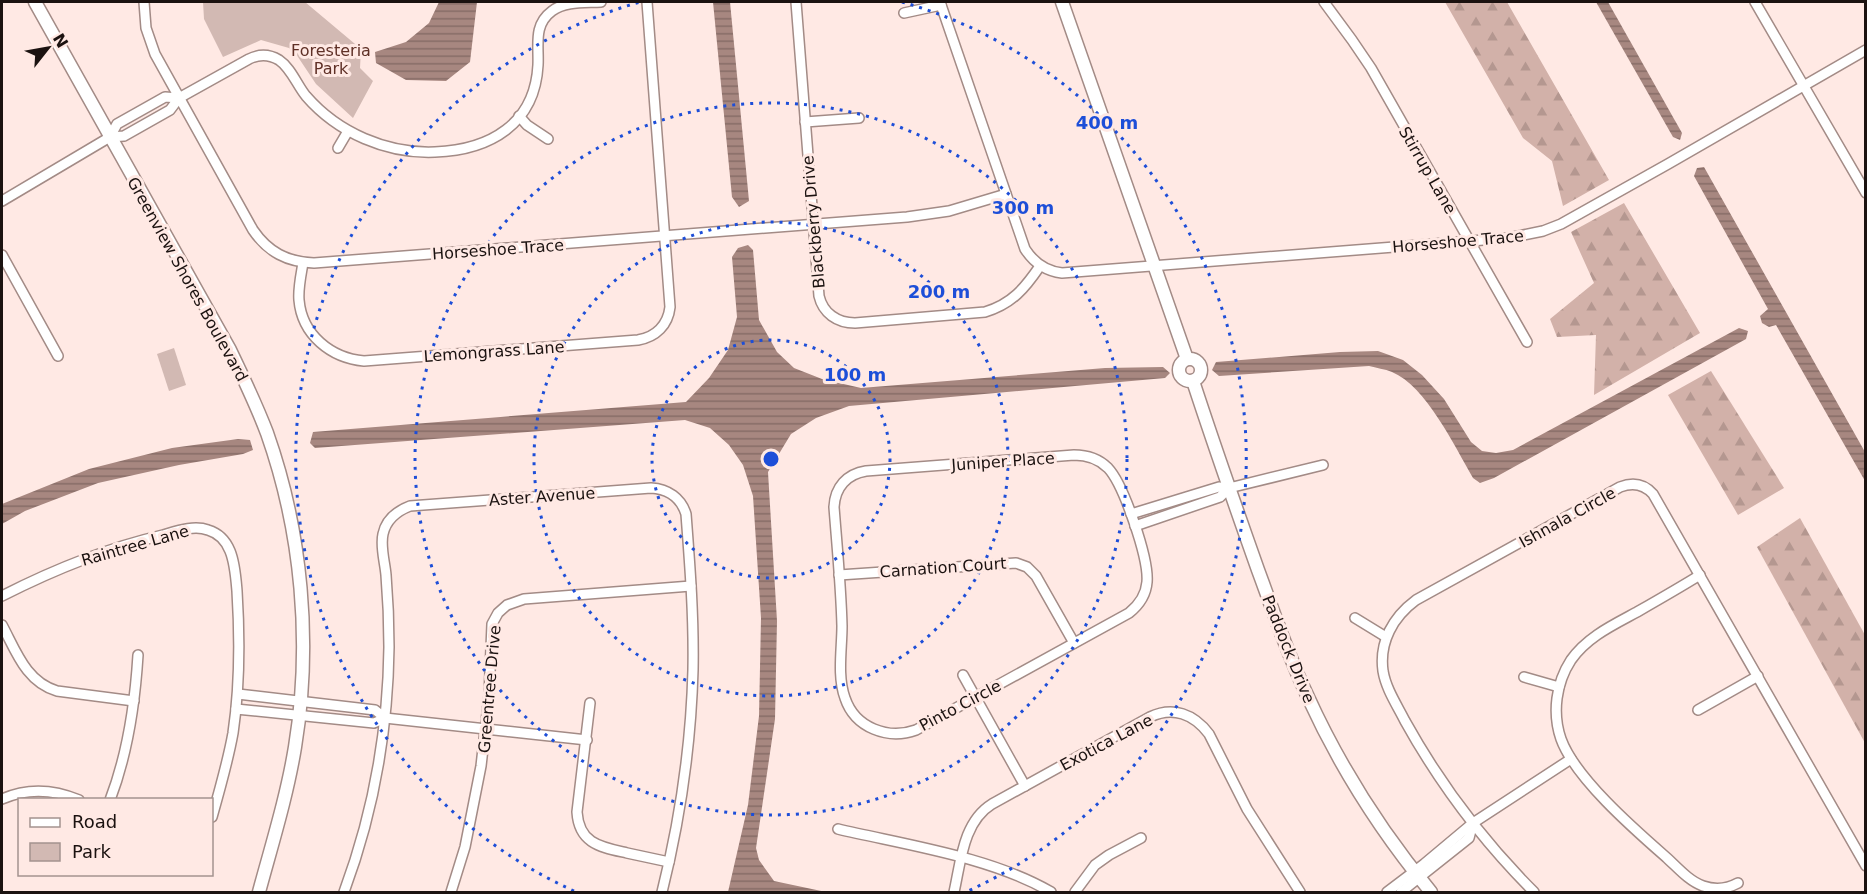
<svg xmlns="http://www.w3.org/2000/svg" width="1867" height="894" font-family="'DejaVu Sans',sans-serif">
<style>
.forest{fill:url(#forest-firs)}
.park{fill:#d2b9b3}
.water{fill:url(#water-rules)}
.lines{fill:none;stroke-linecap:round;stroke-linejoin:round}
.minor-casing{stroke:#a38b86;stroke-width:12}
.tertiary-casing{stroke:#a38b86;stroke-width:15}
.minor{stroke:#fff;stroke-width:9}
.tertiary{stroke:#fff;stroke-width:12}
.ring{fill:none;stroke:#1d4ed8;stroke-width:3;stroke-dasharray:3 6}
.labels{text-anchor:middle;stroke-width:6;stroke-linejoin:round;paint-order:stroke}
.park-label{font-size:16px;fill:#5f3026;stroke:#ffe9e4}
.street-label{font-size:16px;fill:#1b1210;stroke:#ffe9e4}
.centre{fill:#1d4ed8;stroke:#ffe9e4;stroke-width:3}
.ring-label{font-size:18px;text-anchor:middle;font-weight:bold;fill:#1d4ed8;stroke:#ffe9e4;stroke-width:6;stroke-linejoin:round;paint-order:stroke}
</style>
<defs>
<pattern id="forest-firs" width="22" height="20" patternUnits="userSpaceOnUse" patternTransform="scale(1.5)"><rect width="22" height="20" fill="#d2b1a9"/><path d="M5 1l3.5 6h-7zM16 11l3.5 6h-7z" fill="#b49790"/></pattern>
<pattern id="water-rules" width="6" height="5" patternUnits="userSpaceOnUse" patternTransform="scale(1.5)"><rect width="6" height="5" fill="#a78780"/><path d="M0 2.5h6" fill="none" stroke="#876d67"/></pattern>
</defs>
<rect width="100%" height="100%" fill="#ffe9e4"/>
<g class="forest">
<polygon points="1445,2 1507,2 1609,180 1563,206 1552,161 1523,138"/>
<polygon points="1624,203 1700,333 1594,395 1596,335 1557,337 1550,319 1594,283 1571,232"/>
<polygon points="1711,371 1784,488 1738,515 1668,395"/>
<polygon points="1800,518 1865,635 1865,743 1757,547"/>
</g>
<g class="park">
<polygon points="203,2 305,2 361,49 360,68 373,81 353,118 316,84 296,54 289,48 261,40 223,57 204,19"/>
<polygon points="174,348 186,385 169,391 157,354"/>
</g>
<g class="water">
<polygon points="439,2 477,2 470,62 446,81 406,80 376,63 375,52 406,42 429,23"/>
<polygon points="713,2 730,2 749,201 739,207 732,197"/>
<polygon points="1596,2 1608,2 1682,133 1680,140 1673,137"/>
<polygon points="1704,167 1865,452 1865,481 1776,325 1769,327 1762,323 1760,316 1768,309 1694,176 1697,168"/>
<polygon points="748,245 753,250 759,320 777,352 794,368 822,379 861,388 1105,368 1163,367 1170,373 1165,378 849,406 816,418 791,434 768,472 777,621 775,719 756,848 759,860 774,881 826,892 728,892 748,805 759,716 761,618 753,496 743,465 729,445 710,428 685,420 315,448 310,443 313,432 686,402 709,378 728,350 737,317 732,257 738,248"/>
<path d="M 1739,328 L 1748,331 L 1746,339 L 1494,478 L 1480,483 L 1473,478 C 1455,447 1426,386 1392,372 C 1385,369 1376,368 1369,366 L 1219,376 L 1212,370 L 1216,362 L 1340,352 L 1378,351 L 1403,360 L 1422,375 L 1444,399 L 1471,442 L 1482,451 L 1496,453 L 1513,450 Z"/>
<polygon points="238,439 250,440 253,450 243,454 179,465 98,483 25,511 2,524 2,504 89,469 172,448"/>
</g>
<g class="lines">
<defs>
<g id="minor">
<path d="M 144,2 L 146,28 L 155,54 L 253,230 C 268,252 287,262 314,263 L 907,217 L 949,211 L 1006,194"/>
<path d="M 796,2 L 819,296 C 823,313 837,323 855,323 L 985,312 C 1012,304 1025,288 1040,266"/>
<path d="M 940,2 L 1025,249 C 1034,263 1045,271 1062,273 L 1509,238 L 1543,231 L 1561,224 L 1668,164 L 1866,50"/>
<polyline points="1324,2 1352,40 1371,68 1527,342"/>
<polyline points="1755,2 1866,193"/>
<polyline points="904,13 941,5"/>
<polyline points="519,116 527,125 548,139"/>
<polyline points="805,122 859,118"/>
<polyline points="110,137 117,124 165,97 179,98"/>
<polyline points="338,148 348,131"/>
<path d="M 2,201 L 110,137 L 124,136 L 170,110 L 179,98 L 249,59 C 259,54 269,54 279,60 C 291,68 297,85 306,96 C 338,133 387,154 435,152 C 490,150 535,124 538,65 C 539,45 533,25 552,11 C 565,1 585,3 601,2"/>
<polyline points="2,255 58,356"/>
<path d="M 303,263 C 301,275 298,288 299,300 C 302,335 331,358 364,361 L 638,340 C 656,337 668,325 670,307 L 647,2"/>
<path d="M 1074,455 C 1087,455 1099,459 1108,468 C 1124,485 1149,559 1147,582 C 1146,595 1139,605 1129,613 L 916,730 C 888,740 855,728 845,698 C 837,676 842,649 842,626 C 841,586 837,546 834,507 C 835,487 847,474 866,471 Z"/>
<polyline points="1131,514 1219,487 1229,488 1323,465"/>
<polyline points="1135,526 1220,497 1229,488"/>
<polyline points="839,575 1016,563 1027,567 1036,576 1074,643"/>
<path d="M 1700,575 C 1679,588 1658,600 1637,612 C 1613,625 1587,637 1571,660 C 1556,683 1552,713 1561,739 C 1575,778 1635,830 1667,858 C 1678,868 1689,881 1703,886 C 1715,890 1727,889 1738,883"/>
<path d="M 2,596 C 53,570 107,548 163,535 C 177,531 194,525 208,530 C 218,533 226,541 230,551 C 235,563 236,579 237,591 C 240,639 240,686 233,733 C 228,761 220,789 212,817"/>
<polyline points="1355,618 1386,637"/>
<path d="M 2,625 C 16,651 26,682 57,691 L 134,701"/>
<polyline points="963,675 1025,786"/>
<polyline points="1524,677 1559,687"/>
<path d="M 590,703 L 577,812 C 579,844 601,847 627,853 C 641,856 655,859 669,862"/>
<polyline points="236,709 374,723 385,718 375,710 238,694"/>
<polyline points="1698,710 1758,676"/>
<polyline points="385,718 587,740"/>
<path d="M 2,799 C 27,788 53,789 79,800"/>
<path d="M 110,800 C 128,753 135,704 138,655"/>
<path d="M 838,829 C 906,845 991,857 1051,892"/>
<path d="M 344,892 C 373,814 388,731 389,647 C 389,623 388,599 386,575 C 385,562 380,547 383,534 C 386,520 397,511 410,506 L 651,488 C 668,489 681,498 686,514 C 690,566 694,618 693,670 C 691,745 680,820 662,892"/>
<polyline points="451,892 465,847 481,766 489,696 492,624 498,613 507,605 524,599 691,586"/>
<path d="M 954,892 C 961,861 963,822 992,804 L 1150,717 C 1173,706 1194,714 1209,734 L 1247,809 L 1300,892"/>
<polyline points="1075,892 1095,865 1109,855 1141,838"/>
<polyline points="1387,892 1424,864 1473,823 1571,759"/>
<polyline points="1401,892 1469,838 1473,823"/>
<path d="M 1534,892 C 1484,842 1440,784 1405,721 C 1397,705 1386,689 1383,671 C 1379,642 1393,617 1416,600 L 1620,487 C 1633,482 1644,484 1653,494 L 1866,866"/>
</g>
<g id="tertiary">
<path d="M 35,2 L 230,350 C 243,377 256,404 267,433 C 302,532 312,643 295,747 C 287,796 272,844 259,892"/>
<polyline points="1062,2 1187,359"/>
<circle cx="1190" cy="370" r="11"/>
<path d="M 1193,381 C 1214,445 1236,508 1258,570 C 1274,613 1288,656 1308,697 C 1340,767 1382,833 1431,892"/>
</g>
</defs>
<use href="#minor" class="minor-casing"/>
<use href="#tertiary" class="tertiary-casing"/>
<use href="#minor" class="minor"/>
<use href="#tertiary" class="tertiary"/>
</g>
<g class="ring">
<circle cx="771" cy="459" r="119"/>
<circle cx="771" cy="459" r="237"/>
<circle cx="771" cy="459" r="356"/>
<path d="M574 891A475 475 0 0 1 640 2M902 2A475 475 0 0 1 968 891"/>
</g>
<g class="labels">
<g class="park-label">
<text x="331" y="56">Foresteria<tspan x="331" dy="18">Park</tspan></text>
</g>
<g class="street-label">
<text transform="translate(1428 170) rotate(60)" y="6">Stirrup Lane</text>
<text transform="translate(813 222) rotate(-95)" y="6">Blackberry Drive</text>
<text transform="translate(1458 241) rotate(-5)" y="6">Horseshoe Trace</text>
<text transform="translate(498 249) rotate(-4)" y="6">Horseshoe Trace</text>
<text transform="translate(188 279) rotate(61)" y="6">Greenview Shores Boulevard</text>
<text transform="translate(494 351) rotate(-4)" y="6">Lemongrass Lane</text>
<text transform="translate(1003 461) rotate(-4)" y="6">Juniper Place</text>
<text transform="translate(542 496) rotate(-4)" y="6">Aster Avenue</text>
<text transform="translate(1567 517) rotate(-29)" y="6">Ishnala Circle</text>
<text transform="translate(135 545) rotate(-16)" y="6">Raintree Lane</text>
<text transform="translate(943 567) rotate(-4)" y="6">Carnation Court</text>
<text transform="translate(1289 649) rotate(68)" y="6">Paddock Drive</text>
<text transform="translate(489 689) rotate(-85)" y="6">Greentree Drive</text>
<text transform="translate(960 705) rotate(-28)" y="6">Pinto Circle</text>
<text transform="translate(1106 742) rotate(-28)" y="6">Exotica Lane</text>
</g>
</g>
<circle cx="771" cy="459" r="9" class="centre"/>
<g class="ring-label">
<text x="1107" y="129">400 m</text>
<text x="1023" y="214">300 m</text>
<text x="939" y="298">200 m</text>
<text x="855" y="381">100 m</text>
</g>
<rect width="1867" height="894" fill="none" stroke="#1b1210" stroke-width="6"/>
<rect x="18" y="798" width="195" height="78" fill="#ffe9e4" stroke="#a4938f" stroke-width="1.5"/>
<rect x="30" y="818" width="30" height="9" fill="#ffffff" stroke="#a4938f" stroke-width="1.5"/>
<text x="72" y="828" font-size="18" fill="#1b1210">Road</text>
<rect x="30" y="843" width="30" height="18" fill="#d2b9b3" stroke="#a4938f" stroke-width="1.5"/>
<text x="72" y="858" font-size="18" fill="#1b1210">Park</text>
<g transform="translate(48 48) rotate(59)" stroke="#ffe9e4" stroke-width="4.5" paint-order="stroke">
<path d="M0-4.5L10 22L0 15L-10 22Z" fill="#1b1210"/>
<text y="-9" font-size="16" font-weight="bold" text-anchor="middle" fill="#1b1210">N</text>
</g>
</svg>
